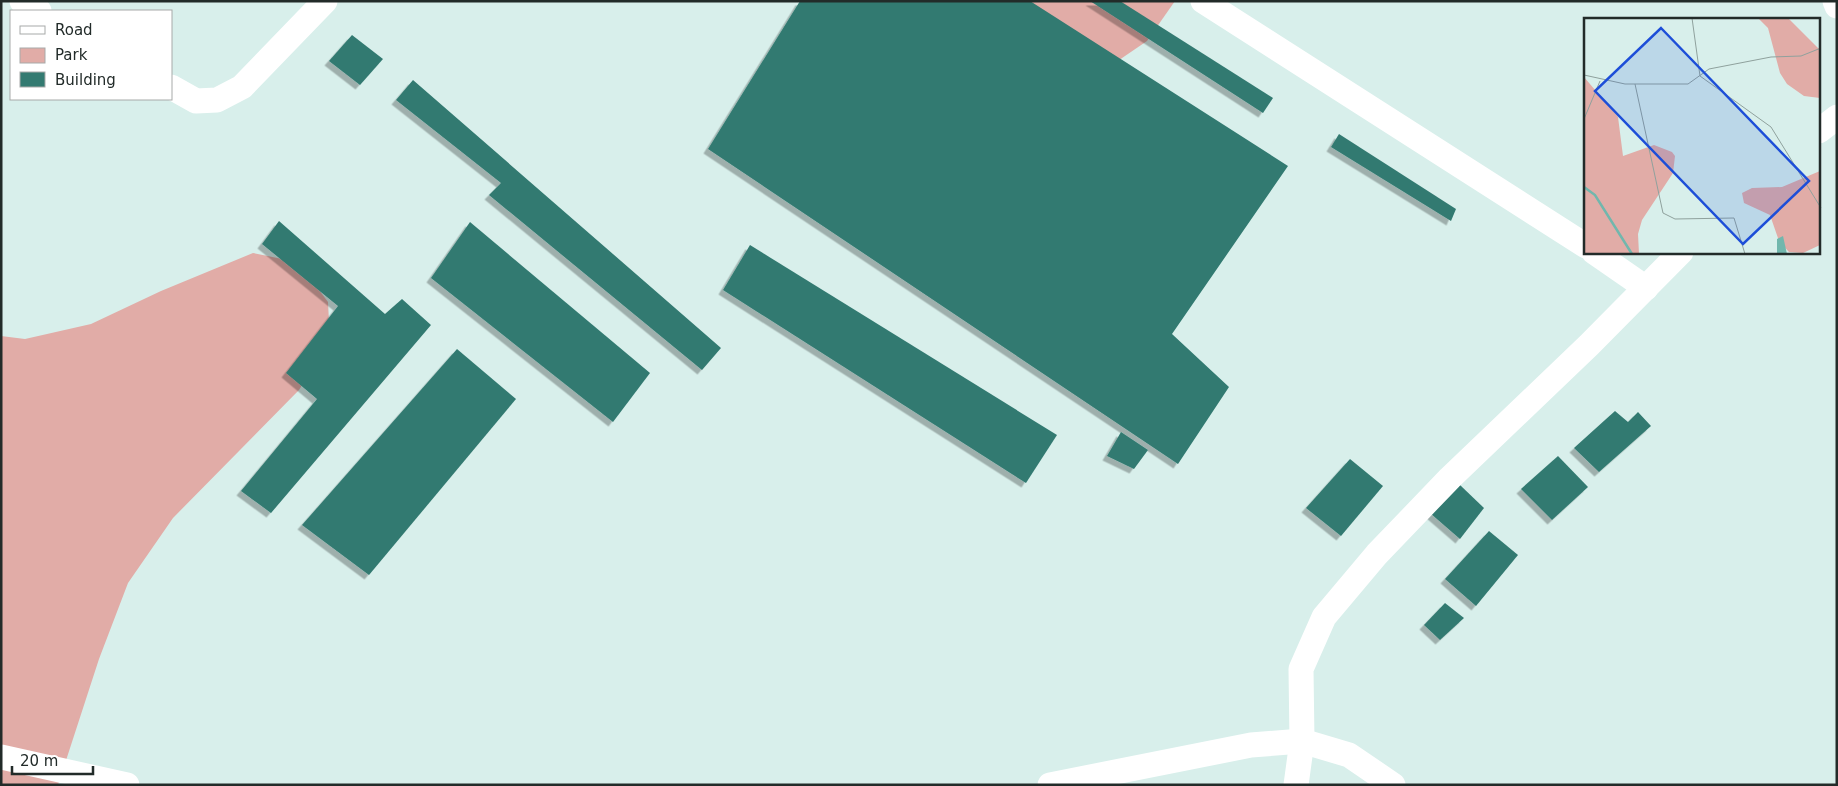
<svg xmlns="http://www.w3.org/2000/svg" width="1838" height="786" font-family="'DejaVu Sans',sans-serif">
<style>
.green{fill:#e1aca7}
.building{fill:#337a71;filter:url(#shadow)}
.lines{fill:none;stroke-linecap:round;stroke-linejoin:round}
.street{stroke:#fff;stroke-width:25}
.inset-river{fill:none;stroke:#71b7ad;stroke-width:2.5}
.inset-road{fill:none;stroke:#8fa19d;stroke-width:1}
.view{fill:#1d4ed8;fill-opacity:0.15;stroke:#1d4ed8;stroke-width:2.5}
.inset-edge{fill:none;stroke:#222b29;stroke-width:2.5}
</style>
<defs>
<filter id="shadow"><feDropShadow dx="-4.5" dy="4.5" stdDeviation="0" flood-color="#0004"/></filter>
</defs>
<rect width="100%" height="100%" fill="#d8efeb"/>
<g class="green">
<polygon points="869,1 1175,1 1147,41 1081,86"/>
<polygon points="253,253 287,260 310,278 328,302 330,342 299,390 173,518 128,583 99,659 58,785 1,785 1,336 25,339 91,324 161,291"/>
</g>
<g class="building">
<polygon points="800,1 1030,1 1288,166 1172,334 1229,387 1178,464 708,149"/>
<polygon points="1090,1 1120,1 1273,98 1263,113"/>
<polygon points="352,35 383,59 360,85 329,61"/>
<polygon points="413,80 721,348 702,370 489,195 501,183 396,100"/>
<polygon points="1339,134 1456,209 1451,221 1331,147"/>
<polygon points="279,221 385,314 402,299 431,325 271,513 241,491 317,399 286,373 338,306 262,244"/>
<polygon points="470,222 650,373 613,422 431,278"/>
<polygon points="750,245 1057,435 1026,483 723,290"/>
<polygon points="457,349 516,399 369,575 302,525"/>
<polygon points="1615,411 1628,422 1638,412 1651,426 1599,472 1574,448"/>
<polygon points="1121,432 1148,450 1134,469 1107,456"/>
<polygon points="1558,456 1588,487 1552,520 1521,489"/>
<polygon points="1350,459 1383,486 1341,536 1306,508"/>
<polygon points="1460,485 1484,508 1460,539 1430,513"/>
<polygon points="1489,531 1518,555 1476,606 1445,579"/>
<polygon points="1445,603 1464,618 1440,640 1424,625"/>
</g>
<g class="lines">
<g class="street">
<polyline points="22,1 39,11"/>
<polyline points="1203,1 1586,246"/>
<polyline points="1835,1 1837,6"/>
<polyline points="171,87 196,101 217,100 242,87 325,1"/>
<polyline points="1819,131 1837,117"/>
<polyline points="1594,252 1646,288"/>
<polyline points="1,757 127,785"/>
<polyline points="1050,785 1251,745 1302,741 1349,755 1393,785"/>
<polyline points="1296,785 1302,741 1301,669 1324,617 1377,554 1450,478 1589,345 1681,252"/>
</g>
</g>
<g transform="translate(1584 18)">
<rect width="236" height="236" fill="#d8efeb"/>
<path d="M 174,0 L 204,0 L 236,32 L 236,80 L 220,78 L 203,66 L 196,55 L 184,10 ZM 0,59 L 34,99 L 39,138 L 70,127 L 88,134 L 91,138 L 89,155 L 58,202 L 54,216 L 55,236 L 0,236 ZM 236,153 L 236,227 L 219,235 L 205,234 L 195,223 L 186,197 L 160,185 L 158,175 L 168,170 L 198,169 Z" fill="#e1aca7"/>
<path d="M 199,218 L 203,236 L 193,236 L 193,221 Z" fill="#71b7ad"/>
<path class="inset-river" d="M 0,169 L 11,177 L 48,236"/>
<path class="inset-road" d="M 108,0 L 116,58 L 187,109 L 237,190M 0,57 L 41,66 L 104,66 L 125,51 L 187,39 L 217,38 L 237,30M 51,66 L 79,195 L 91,201 L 150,200 L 161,236M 0,101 L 16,63"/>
<path class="view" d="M 77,10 L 225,163 L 159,226 L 11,73 Z"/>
<rect width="236" height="236" class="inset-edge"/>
</g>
<rect width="1838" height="786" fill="none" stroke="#222b29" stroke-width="5"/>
<rect x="10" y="10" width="162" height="90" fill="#ffffff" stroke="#a7aaa9"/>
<rect x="20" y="26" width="25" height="8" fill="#ffffff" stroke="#a7aaa9"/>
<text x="55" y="35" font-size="15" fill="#222b29">Road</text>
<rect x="20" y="48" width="25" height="15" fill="#e1aca7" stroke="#a7aaa9"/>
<text x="55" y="60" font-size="15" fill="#222b29">Park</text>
<rect x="20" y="72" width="25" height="15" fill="#337a71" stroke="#a7aaa9"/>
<text x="55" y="85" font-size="15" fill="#222b29">Building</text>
<path d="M12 766v8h81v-8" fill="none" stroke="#222b29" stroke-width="2.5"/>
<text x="20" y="766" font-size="15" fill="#222b29" stroke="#ffffff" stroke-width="4" paint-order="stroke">20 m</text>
</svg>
